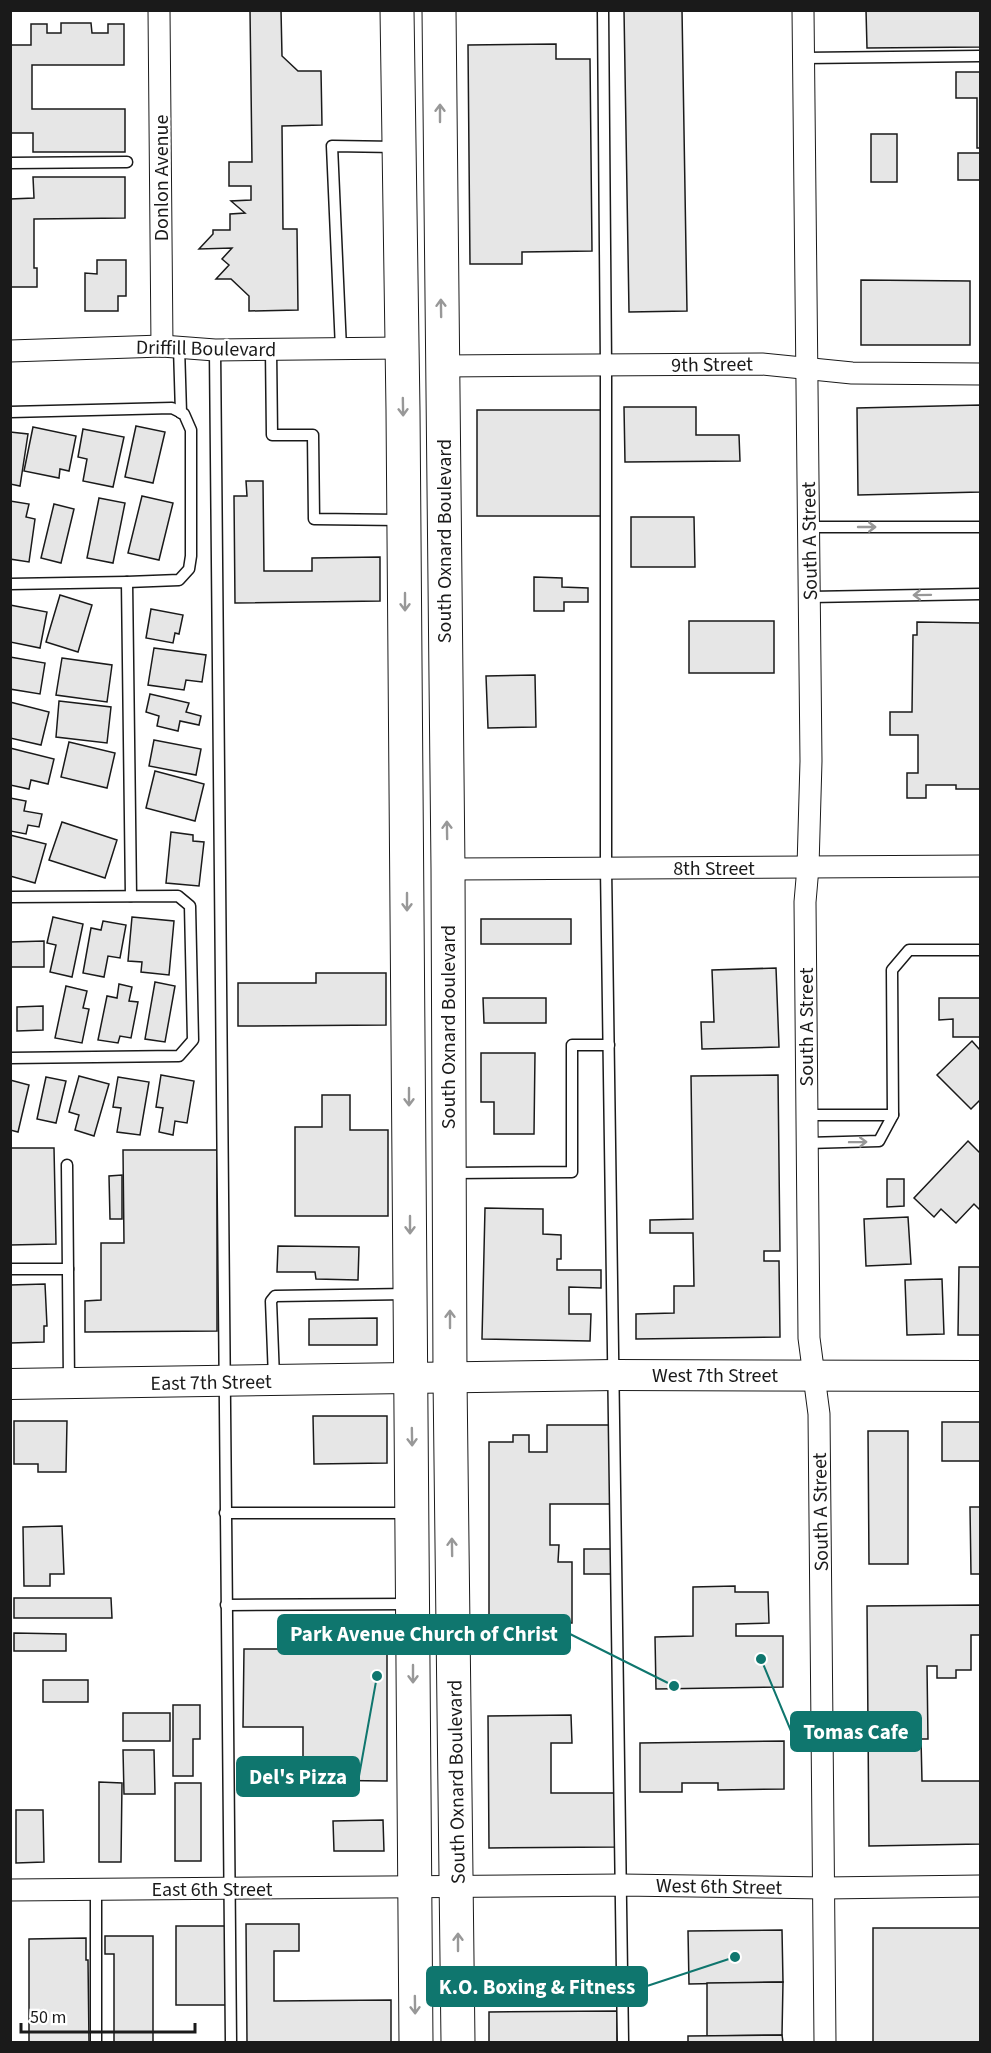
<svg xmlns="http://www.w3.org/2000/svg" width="991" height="2053" font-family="'Source Sans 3',sans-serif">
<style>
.building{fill:#e6e6e6;stroke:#1a1a1a;stroke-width:1.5}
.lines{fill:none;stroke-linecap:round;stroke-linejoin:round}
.lane-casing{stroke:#1a1a1a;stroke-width:13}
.street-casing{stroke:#1a1a1a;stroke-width:23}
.secondary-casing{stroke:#1a1a1a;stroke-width:32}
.primary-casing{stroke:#1a1a1a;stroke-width:35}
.lane{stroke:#fff;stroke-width:10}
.street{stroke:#fff;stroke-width:21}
.secondary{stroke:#fff;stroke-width:30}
.primary{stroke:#fff;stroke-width:33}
.oneway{stroke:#989898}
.labels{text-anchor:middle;stroke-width:4.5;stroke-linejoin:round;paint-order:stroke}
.street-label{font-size:20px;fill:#1a1a1a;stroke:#fff}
.leader{fill:none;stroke:#0f766e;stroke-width:2}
.callout-dot{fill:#0f766e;stroke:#fff;stroke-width:2}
.callout{fill:#0f766e;stroke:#0f766e;stroke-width:2}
.callout-label{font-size:21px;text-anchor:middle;font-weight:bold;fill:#fff}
</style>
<rect width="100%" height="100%" fill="#fff"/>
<g class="building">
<polygon points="250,10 281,10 282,56 298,71 321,71 322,125 282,126 283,229 297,229 298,310 249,311 249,296 231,279 216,279 229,265 222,259 232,248 199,249 213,234 213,230 230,230 230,214 245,213 231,201 251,200 251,186 229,186 229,162 252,162"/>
<polygon points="624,10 682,10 687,311 629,312"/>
<polygon points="866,10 980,11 980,47 867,48"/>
<polygon points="61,23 91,23 92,33 108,33 108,24 124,24 124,65 32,65 32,109 125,109 125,152 33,152 33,133 10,133 10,45 31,45 31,24 47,24 47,33 61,33"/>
<polygon points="556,44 556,59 590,59 592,251 522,252 522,264 470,264 468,45"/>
<polygon points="956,72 980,72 980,148 977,148 977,98 956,98"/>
<rect x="871" y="134" width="26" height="48"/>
<rect x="958" y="153" width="22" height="27"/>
<polygon points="33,177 125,177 125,218 34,219 34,268 37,268 37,287 10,287 10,199 34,198"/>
<polygon points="97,260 126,260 126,296 118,296 118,311 85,311 85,273 97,274"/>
<polygon points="861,280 970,281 970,345 861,345"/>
<polygon points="980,405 980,492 858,495 857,408"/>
<polygon points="624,407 696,407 696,435 739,435 740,461 625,462"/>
<rect x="477" y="410" width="127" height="106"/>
<polygon points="136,426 165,432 153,483 125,477"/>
<polygon points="33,427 76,436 69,471 60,469 59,478 24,471"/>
<polygon points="83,429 124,437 113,487 83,481 87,459 78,457"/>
<polygon points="10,432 28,434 20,486 10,484"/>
<polygon points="246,481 263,481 264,571 312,571 312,558 380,557 380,601 235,603 234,496 247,496"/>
<polygon points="142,496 173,503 159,560 128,553"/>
<polygon points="99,498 125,503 113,563 87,558"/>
<polygon points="10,501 29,504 26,517 35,519 29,562 10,559"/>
<polygon points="54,504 74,509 61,563 41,558"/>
<polygon points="631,517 694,517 695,567 631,567"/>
<polygon points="534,577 562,578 562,587 588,588 588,602 564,602 564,611 534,611"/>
<polygon points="60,595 92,605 78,652 46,642"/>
<polygon points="10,605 47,612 40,648 10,642"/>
<polygon points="151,609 183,615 179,634 175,633 173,643 146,638"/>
<rect x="689" y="621" width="85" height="52"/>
<polygon points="917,622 980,623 980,789 956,789 956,785 926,785 926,798 907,798 907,773 918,773 918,735 890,735 890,712 912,712 913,635 917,635"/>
<polygon points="154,648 206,655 202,682 186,680 184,690 148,685"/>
<polygon points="10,657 45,663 40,694 10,689"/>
<polygon points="62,658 112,665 107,702 56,695"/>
<polygon points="535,675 536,727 488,728 486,676"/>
<polygon points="150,694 189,703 186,712 201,716 199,725 180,721 178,731 157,726 159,716 146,712"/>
<polygon points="59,701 111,707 107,743 56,737"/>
<polygon points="10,702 49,712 41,745 10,738"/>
<polygon points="154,740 201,749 196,775 149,766"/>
<polygon points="69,742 115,753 107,788 61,777"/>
<polygon points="10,748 54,759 48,784 31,780 29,789 10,785"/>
<polygon points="155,771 204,784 195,821 146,808"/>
<polygon points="10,798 26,801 24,811 42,814 39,827 28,825 26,834 10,831"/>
<polygon points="62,822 117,840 105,878 49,860"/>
<polygon points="171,832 193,835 193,841 204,842 199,886 166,883"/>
<polygon points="10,835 46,844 35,883 10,876"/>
<polygon points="53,917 83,924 72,977 50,972 56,945 47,943"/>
<polygon points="132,917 174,921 169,975 141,972 142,962 128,961"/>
<rect x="481" y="919" width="90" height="25"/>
<polygon points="103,921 126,925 120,958 108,956 104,977 83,973 91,928 101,930"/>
<polygon points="44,941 44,967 10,967 10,942"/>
<polygon points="776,968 779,1047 702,1049 701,1022 714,1022 712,970"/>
<polygon points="316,973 386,973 386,1025 238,1026 238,983 316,983"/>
<polygon points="155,982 175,986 165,1042 145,1039"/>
<polygon points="119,984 132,987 129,1001 138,1002 131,1038 120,1036 118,1043 98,1040 107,996 117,998"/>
<polygon points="66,986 87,991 83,1008 89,1009 82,1043 55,1038"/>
<polygon points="483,998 546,998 546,1023 484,1023"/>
<polygon points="939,998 980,998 980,1037 953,1037 953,1019 939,1020"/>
<polygon points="43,1006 43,1030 17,1031 17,1007"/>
<polygon points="972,1041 980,1050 980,1100 971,1109 937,1075"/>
<polygon points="481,1053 535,1053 534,1134 494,1134 494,1102 481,1102"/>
<polygon points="161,1075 194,1081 187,1123 175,1121 173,1135 159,1132 163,1108 156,1107"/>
<polygon points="778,1075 780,1251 764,1251 764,1261 779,1261 780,1337 636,1339 636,1314 674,1313 674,1286 694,1286 693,1233 650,1233 650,1220 693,1219 691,1076"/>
<polygon points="79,1076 109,1084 94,1136 75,1130 79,1115 69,1112"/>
<polygon points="46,1077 66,1081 56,1123 37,1119"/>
<polygon points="118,1077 149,1082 140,1135 117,1132 121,1108 113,1107"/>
<polygon points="10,1080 29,1085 18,1132 10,1130"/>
<polygon points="322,1095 350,1095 350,1130 388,1130 388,1216 295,1216 295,1127 322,1127"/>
<polygon points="968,1141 980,1153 980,1210 974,1204 956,1223 941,1209 934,1217 914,1198"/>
<polygon points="10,1148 54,1148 56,1244 10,1245"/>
<polygon points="123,1150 217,1150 217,1331 85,1332 85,1301 101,1300 101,1243 124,1243"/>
<polygon points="122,1175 122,1219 110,1219 109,1176"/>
<polygon points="887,1179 904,1179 904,1206 887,1207"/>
<polygon points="485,1208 543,1209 543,1234 561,1235 561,1259 557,1259 557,1270 601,1270 601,1288 569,1287 569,1314 591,1314 590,1341 482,1339"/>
<polygon points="908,1217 911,1264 866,1266 864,1219"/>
<polygon points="278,1246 359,1247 358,1280 316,1279 315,1272 277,1272"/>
<polygon points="959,1267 980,1267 980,1335 958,1335"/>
<polygon points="942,1279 944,1334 907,1335 905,1280"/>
<polygon points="45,1284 47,1326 44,1326 44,1342 10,1343 10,1285"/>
<polygon points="377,1318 377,1345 309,1345 309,1319"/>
<polygon points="313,1416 387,1416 387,1463 314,1464"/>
<polygon points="14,1421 67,1421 66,1472 38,1472 38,1464 14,1464"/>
<rect x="942" y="1422" width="38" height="39"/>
<polygon points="547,1425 612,1425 611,1504 550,1504 550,1545 559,1545 558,1562 572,1562 572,1623 489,1623 489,1442 513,1442 513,1435 529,1435 529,1452 547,1452"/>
<polygon points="868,1431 908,1431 908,1564 869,1564"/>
<polygon points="970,1507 980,1507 980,1574 971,1574"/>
<polygon points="62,1526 64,1574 50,1574 50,1586 24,1586 23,1527"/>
<rect x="584" y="1549" width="27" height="25"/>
<polygon points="735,1586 735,1592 768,1592 769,1623 736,1624 736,1636 783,1636 783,1687 656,1689 655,1637 693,1636 693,1587"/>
<polygon points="14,1598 111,1598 112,1618 14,1618"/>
<polygon points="980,1605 980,1635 971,1635 971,1670 956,1670 956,1678 937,1678 937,1666 927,1666 928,1739 921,1739 922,1781 980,1781 980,1844 869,1846 867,1606"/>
<polygon points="14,1633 66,1634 66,1651 14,1651"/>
<polygon points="244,1649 387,1649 387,1781 303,1780 303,1727 243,1727"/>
<rect x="43" y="1680" width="45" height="22"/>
<polygon points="173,1705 200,1705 200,1739 193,1739 193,1776 173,1776"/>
<rect x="123" y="1713" width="47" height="28"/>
<polygon points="571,1715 572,1743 551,1743 551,1793 614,1793 615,1847 489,1848 488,1716"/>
<polygon points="784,1741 784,1789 718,1790 718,1783 682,1783 682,1792 640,1792 640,1743"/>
<polygon points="123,1750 154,1750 155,1794 124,1794"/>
<polygon points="99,1782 122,1783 121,1862 99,1862"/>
<rect x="175" y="1783" width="26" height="78"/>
<polygon points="16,1810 43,1810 44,1862 16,1863"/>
<polygon points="383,1820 384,1851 334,1851 333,1821"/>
<polygon points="246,1924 299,1924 299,1951 274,1951 274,2001 391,2000 391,2042 247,2042"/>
<rect x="176" y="1926" width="53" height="79"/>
<rect x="873" y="1928" width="107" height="114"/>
<polygon points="782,1930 783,1982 689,1984 688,1931"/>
<polygon points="105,1936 153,1936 153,2042 114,2042 114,1954 105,1954"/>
<polygon points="86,1938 86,1960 88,1960 89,2042 29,2042 29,1939"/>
<polygon points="783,1982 782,2035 707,2036 707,1983"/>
<polygon points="617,2011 617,2042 489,2042 489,2012"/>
<polygon points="782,2035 783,2042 688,2042 688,2036"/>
</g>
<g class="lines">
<defs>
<g id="lane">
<polyline points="603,10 606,366 606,868 623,2042"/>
<polyline points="804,58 980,56"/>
<polyline points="10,163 127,162"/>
<polyline points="179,347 181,413"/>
<polyline points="341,349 332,146 396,147"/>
<polyline points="215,350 231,2042"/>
<polyline points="271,350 272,435 313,435 314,519 401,520"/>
<polyline points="10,412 172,408 184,414 191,430 191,556 189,569 179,580 127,582"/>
<polyline points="809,527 980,527"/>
<polyline points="10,584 127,582 131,896"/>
<polyline points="810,597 980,594"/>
<polyline points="10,897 178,896 190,906 193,1040 179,1056 10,1058"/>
<polyline points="807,1115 893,1115"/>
<polyline points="807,1143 879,1141 893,1115 892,970 909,950 980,950"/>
<polyline points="67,1165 69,1381"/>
<polyline points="452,1173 572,1172 572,1045 609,1045"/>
<polyline points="10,1269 68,1269"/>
<polyline points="274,1378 271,1301 275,1296 407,1294"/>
<polyline points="225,1513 409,1513"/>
<polyline points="226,1605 409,1604"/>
<polyline points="96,1889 96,2042"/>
</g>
<g id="street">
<polyline points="159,10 162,346"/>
<polyline points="803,10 811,761 808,867 805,902 809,1338 819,1414 825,2042"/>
<polyline points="10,351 162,346 215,350 402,348"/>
<polyline points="442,366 762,364 852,373 980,374"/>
<polyline points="448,869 980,866"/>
<polyline points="10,1890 621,1885 824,1888 980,1886"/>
</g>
<polyline id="secondary" points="10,1384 615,1375 980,1376"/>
<g id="primary">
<polyline points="397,10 403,410 416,2042"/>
<polyline points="439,10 448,869 450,1378 458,2042"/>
</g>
</defs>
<use href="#lane" class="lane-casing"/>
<use href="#street" class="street-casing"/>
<use href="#secondary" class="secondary-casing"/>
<use href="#primary" class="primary-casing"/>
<use href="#lane" class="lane"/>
<use href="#street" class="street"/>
<use href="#secondary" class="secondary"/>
<use href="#primary" class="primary"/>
</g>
<defs><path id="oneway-shaft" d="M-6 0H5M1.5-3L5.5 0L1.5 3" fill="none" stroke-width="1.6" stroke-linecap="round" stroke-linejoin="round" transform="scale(1.5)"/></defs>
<g class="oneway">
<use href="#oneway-shaft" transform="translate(440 113) rotate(-90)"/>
<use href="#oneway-shaft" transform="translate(441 308) rotate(-91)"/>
<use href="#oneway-shaft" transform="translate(403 407) rotate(89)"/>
<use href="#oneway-shaft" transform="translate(867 527)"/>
<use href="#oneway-shaft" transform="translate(922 595) rotate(179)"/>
<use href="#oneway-shaft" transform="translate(405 602) rotate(90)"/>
<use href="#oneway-shaft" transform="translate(447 830) rotate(-91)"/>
<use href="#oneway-shaft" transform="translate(407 902) rotate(90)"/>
<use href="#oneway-shaft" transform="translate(409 1097) rotate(90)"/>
<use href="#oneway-shaft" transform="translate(858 1142) rotate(-1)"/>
<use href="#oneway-shaft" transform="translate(410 1225) rotate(90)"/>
<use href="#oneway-shaft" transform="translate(450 1319) rotate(-90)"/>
<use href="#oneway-shaft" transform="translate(412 1437) rotate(89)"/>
<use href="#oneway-shaft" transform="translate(452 1547) rotate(-91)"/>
<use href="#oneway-shaft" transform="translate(413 1674) rotate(90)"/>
<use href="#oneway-shaft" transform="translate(458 1942) rotate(-90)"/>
<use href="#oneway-shaft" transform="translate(415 2005) rotate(89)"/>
</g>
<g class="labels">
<g class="street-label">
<text transform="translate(161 178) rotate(-90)" y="7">Donlon Avenue</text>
<text transform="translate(206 348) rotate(1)" y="7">Driffill Boulevard</text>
<text transform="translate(712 364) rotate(-1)" y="7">9th Street</text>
<text transform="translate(444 541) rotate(-90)" y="7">South Oxnard Boulevard</text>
<text transform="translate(809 541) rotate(-91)" y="7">South A Street</text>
<text x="714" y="875">8th Street</text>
<text transform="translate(448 1027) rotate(-90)" y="7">South Oxnard Boulevard</text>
<text transform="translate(806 1027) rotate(-90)" y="7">South A Street</text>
<text x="715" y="1382">West 7th Street</text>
<text transform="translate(211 1382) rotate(-1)" y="7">East 7th Street</text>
<text transform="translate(820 1512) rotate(-91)" y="7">South A Street</text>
<text transform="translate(456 1782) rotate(-91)" y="7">South Oxnard Boulevard</text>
<text transform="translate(719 1886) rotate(1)" y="7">West 6th Street</text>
<text x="212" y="1896">East 6th Street</text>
</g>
</g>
<path class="leader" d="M674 1686L570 1634M761 1659L791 1731M377 1676L359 1776M735 1957L647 1986"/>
<g class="callout-dot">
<circle cx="674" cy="1686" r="6"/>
<circle cx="761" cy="1659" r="6"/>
<circle cx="377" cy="1676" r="6"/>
<circle cx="735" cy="1957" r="6"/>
</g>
<g class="callout">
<rect x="278" y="1615" width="292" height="39" rx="6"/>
<rect x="791" y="1712" width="130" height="39" rx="6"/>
<rect x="237" y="1757" width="122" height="39" rx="6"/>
<rect x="427" y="1967" width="220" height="39" rx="6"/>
</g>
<g class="callout-label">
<text x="424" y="1641">Park Avenue Church of Christ</text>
<text x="856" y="1739">Tomas Cafe</text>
<text x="298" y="1784">Del's Pizza</text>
<text x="537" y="1994">K.O. Boxing &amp; Fitness</text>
</g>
<rect width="991" height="2053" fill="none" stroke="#1a1a1a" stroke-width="24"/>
<path d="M21 2023v9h174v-9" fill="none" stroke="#1a1a1a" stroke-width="3"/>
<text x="30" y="2023" font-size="18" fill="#1a1a1a" stroke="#ffffff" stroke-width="4.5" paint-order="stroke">50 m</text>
</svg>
